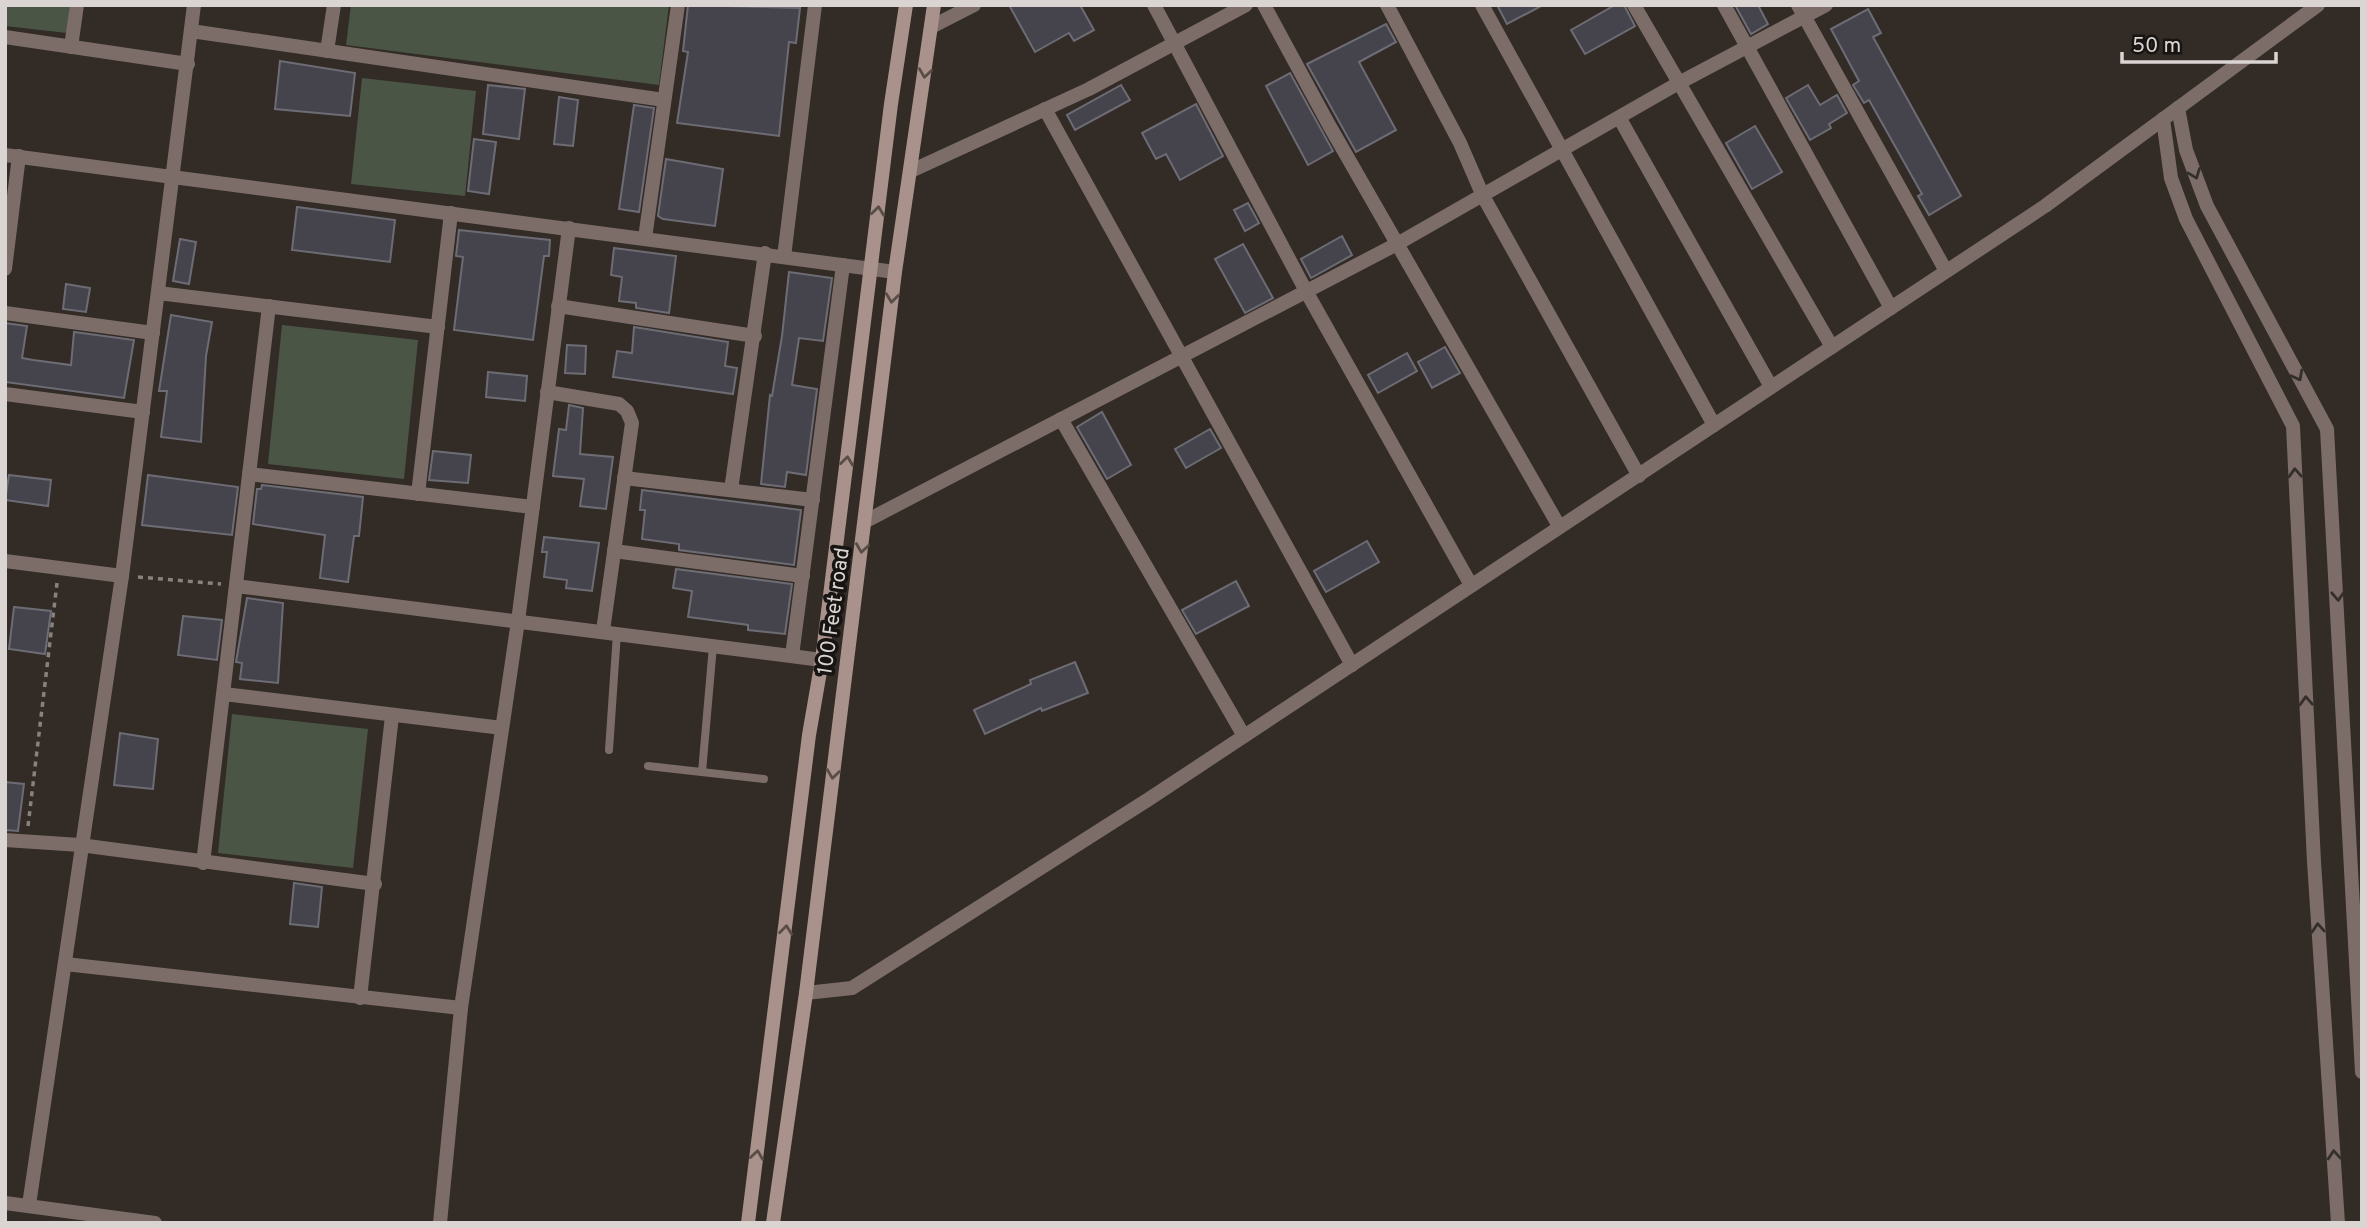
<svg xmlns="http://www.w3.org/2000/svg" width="2367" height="1228" font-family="Overpass,sans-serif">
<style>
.green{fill:#4a5546}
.building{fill:#45444c;stroke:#6d6c75;stroke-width:2}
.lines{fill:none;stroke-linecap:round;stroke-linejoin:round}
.path{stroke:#88827e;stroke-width:3.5;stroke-dasharray:5 5;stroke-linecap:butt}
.lane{stroke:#7c6d69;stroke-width:8}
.street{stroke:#7c6d69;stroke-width:14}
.secondary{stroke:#a9928b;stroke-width:14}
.oneway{stroke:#594d48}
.oneway2{stroke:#352f2c}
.labels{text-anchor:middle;stroke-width:7;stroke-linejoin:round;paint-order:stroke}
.street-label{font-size:21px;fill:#dad5d2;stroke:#171412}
</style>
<rect width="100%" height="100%" fill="#322b26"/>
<g class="green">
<polygon points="5,5 70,5 67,33 5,26"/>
<polygon points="351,5 669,5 659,85 346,45"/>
<polygon points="362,78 476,91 465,196 351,184"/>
<polygon points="282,325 418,340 404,479 268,464"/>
<polygon points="232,714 368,729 353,868 218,853"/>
</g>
<g class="building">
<polygon points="688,5 800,8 796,43 789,42 779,136 677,123 688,52 683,51"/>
<polygon points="1009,5 1080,5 1094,30 1074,41 1069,33 1035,52"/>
<polygon points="1497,5 1543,5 1507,24"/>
<polygon points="1615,5 1624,5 1635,26 1585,54 1571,30"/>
<polygon points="1735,5 1758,5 1768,24 1751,34"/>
<polygon points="1868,9 1881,33 1873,37 1961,196 1929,215 1918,196 1922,194 1869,100 1864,103 1853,85 1859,81 1831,29"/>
<polygon points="1386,24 1396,42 1359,62 1396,130 1356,152 1307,64"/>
<polygon points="280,61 355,73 350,116 275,109"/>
<polygon points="1290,73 1333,151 1308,165 1266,86"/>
<polygon points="488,85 525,89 519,139 483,134"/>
<polygon points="1121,85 1130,100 1075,130 1067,115"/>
<polygon points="1808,85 1820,105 1837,95 1847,113 1829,124 1831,128 1810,140 1786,98"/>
<polygon points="559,97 578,100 573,146 554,144"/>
<polygon points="1196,104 1223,156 1180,180 1166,154 1156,159 1142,133"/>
<polygon points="634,105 654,108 639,212 619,209"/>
<polygon points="1755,126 1782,172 1752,189 1726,143"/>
<polygon points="474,139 496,142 489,194 468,191"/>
<polygon points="666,159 723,169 715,226 663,219 658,216"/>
<polygon points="1248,203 1259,223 1245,231 1234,210"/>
<polygon points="297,207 395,220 390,262 292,250"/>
<polygon points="459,230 550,240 549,256 544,256 533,340 454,330 463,257 456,256"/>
<polygon points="1342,236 1352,255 1311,278 1301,259"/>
<polygon points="180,239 196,242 189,284 173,281"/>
<polygon points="1243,244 1273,298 1245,313 1215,259"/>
<polygon points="614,248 676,256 669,313 636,308 636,303 619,301 622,277 611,275"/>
<polygon points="789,272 832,278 823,341 799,338 792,385 817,389 806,475 787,472 785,487 761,484 770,395 772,396 782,336"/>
<polygon points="66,284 90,288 86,312 63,309"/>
<polygon points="171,315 212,322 206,356 201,442 161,437 167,391 159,391"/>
<polygon points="5,323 27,326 22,358 33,360 71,365 74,332 134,340 124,398 5,382"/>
<polygon points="634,327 728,342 725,366 737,368 733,394 613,377 617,351 632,353"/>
<polygon points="567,345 586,346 585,374 565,373"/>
<polygon points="1445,347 1460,373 1432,388 1418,362"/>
<polygon points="1407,353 1417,371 1378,393 1368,375"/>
<polygon points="488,372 527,376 525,401 486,397"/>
<polygon points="569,405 583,408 580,454 613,457 606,509 580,506 584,479 553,476 559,429 566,430"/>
<polygon points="1102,412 1131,465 1107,479 1077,427"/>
<polygon points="1210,429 1221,448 1186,468 1175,449"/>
<polygon points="433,451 471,455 468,483 429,480"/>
<polygon points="9,475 51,480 48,506 5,500"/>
<polygon points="148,475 238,487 232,535 142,525"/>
<polygon points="262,485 363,497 359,536 354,536 348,582 320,578 325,535 253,524 257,489 261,489"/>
<polygon points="642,490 801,510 794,565 679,550 679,544 642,539 645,510 640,510"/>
<polygon points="544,537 599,543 592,591 566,588 567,580 544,577 547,552 542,552"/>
<polygon points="1367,541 1379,562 1326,592 1314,571"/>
<polygon points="676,569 792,584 785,634 748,630 748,625 688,617 692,591 673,588"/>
<polygon points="1236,581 1249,606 1196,634 1182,610"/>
<polygon points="247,598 283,603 278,683 240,679 242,663 236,662"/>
<polygon points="14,607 51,611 45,654 9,649"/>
<polygon points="183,616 222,620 217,660 178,655"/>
<polygon points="1075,662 1088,693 1042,711 1041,708 985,734 974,710 1031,684 1030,680"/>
<polygon points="120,733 158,739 153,789 114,785"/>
<polygon points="5,782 24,784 18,831 5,830"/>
<polygon points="294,883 322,887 318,927 290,924"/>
</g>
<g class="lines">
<g class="path">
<polyline points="138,577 221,584"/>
<polyline points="28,826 57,583"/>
</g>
<g class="lane">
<polyline points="609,750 617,633"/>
<polyline points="648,766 764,779"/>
<polyline points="702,772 713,646"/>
</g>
<g class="street">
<polyline points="1154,5 1306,291 1471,585"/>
<polyline points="1264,5 1329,125 1559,526"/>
<polyline points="1387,5 1460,143 1483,196 1639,476"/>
<polyline points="1482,5 1714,425"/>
<polyline points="1634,5 1832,347"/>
<polyline points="1724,5 1891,308"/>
<polyline points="1798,5 1946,271"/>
<polyline points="931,27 974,5"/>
<polyline points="191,31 664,100"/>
<polyline points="5,37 188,64"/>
<polyline points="71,47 77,5"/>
<polyline points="327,51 334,5"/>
<polyline points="2178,108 2186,150 2207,206 2327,429 2362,1072"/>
<polyline points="1045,109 1352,665"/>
<polyline points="1620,119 1770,385"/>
<polyline points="2163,119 2171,178 2186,219 2293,426 2314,862 2338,1223"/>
<polyline points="5,155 895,272"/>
<polyline points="911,171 1089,89 1246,5"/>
<polyline points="645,238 678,5"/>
<polyline points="784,257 815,5"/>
<polyline points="5,269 19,156"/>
<polyline points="158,293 438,327"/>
<polyline points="558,306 755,336"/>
<polyline points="5,313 153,333"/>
<polyline points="547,392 619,404 627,411 632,423 603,631"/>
<polyline points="5,394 143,412"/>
<polyline points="1061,419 1244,736"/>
<polyline points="249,474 533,507"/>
<polyline points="624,478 813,500"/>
<polyline points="731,490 765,253"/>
<polyline points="418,494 451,213"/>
<polyline points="866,521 1397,244 1677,84 1826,5"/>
<polyline points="614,551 803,576"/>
<polyline points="5,561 122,576"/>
<polyline points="236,586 822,660"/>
<polyline points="792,656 843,265"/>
<polyline points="224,694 502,728"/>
<polyline points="5,840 80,845 375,884"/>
<polyline points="203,863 269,306"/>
<polyline points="65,964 461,1008"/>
<polyline points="806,993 852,988 1149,799 2045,206 2318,5"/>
<polyline points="360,998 392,716"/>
<polyline points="5,1203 155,1223"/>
<polyline points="29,1205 122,576 194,5"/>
<polyline points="440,1223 461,1008 518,621 569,228"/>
</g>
<g class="secondary">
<polyline points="748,1223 809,735 822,660 891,104 906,5"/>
<polyline points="773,1223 806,993 895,272 934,5"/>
</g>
</g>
<defs><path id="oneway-chevron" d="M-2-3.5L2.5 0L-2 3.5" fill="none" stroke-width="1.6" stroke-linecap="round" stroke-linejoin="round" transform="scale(1.75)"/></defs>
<g class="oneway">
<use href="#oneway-chevron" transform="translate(925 73) rotate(98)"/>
<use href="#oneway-chevron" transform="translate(878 211) rotate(-83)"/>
<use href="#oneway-chevron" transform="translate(892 298) rotate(97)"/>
<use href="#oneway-chevron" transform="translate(847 461) rotate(-83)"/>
<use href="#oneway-chevron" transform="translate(862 548) rotate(98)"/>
<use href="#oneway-chevron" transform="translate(833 774) rotate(98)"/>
<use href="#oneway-chevron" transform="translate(786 930) rotate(-83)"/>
<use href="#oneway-chevron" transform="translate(757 1155) rotate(-82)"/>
</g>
<g class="oneway2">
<use href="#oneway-chevron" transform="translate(2195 174) rotate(69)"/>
<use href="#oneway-chevron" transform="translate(2298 376) rotate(62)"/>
<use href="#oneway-chevron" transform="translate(2295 473) rotate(-93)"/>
<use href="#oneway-chevron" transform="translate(2338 596) rotate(87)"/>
<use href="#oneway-chevron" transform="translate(2306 701) rotate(-93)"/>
<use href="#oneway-chevron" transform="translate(2318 928) rotate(-94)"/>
<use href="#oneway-chevron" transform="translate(2334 1155) rotate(-94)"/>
</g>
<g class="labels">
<g class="street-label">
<text transform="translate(833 611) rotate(-82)" y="7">100 Feet road</text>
</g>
</g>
<rect width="2367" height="1228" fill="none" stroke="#dad5d2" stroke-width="14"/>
<path d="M2122 52v10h154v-10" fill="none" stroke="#dad5d2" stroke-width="3.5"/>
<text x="2132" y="52" font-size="21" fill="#dad5d2" stroke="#171412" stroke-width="5" paint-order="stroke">50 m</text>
</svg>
